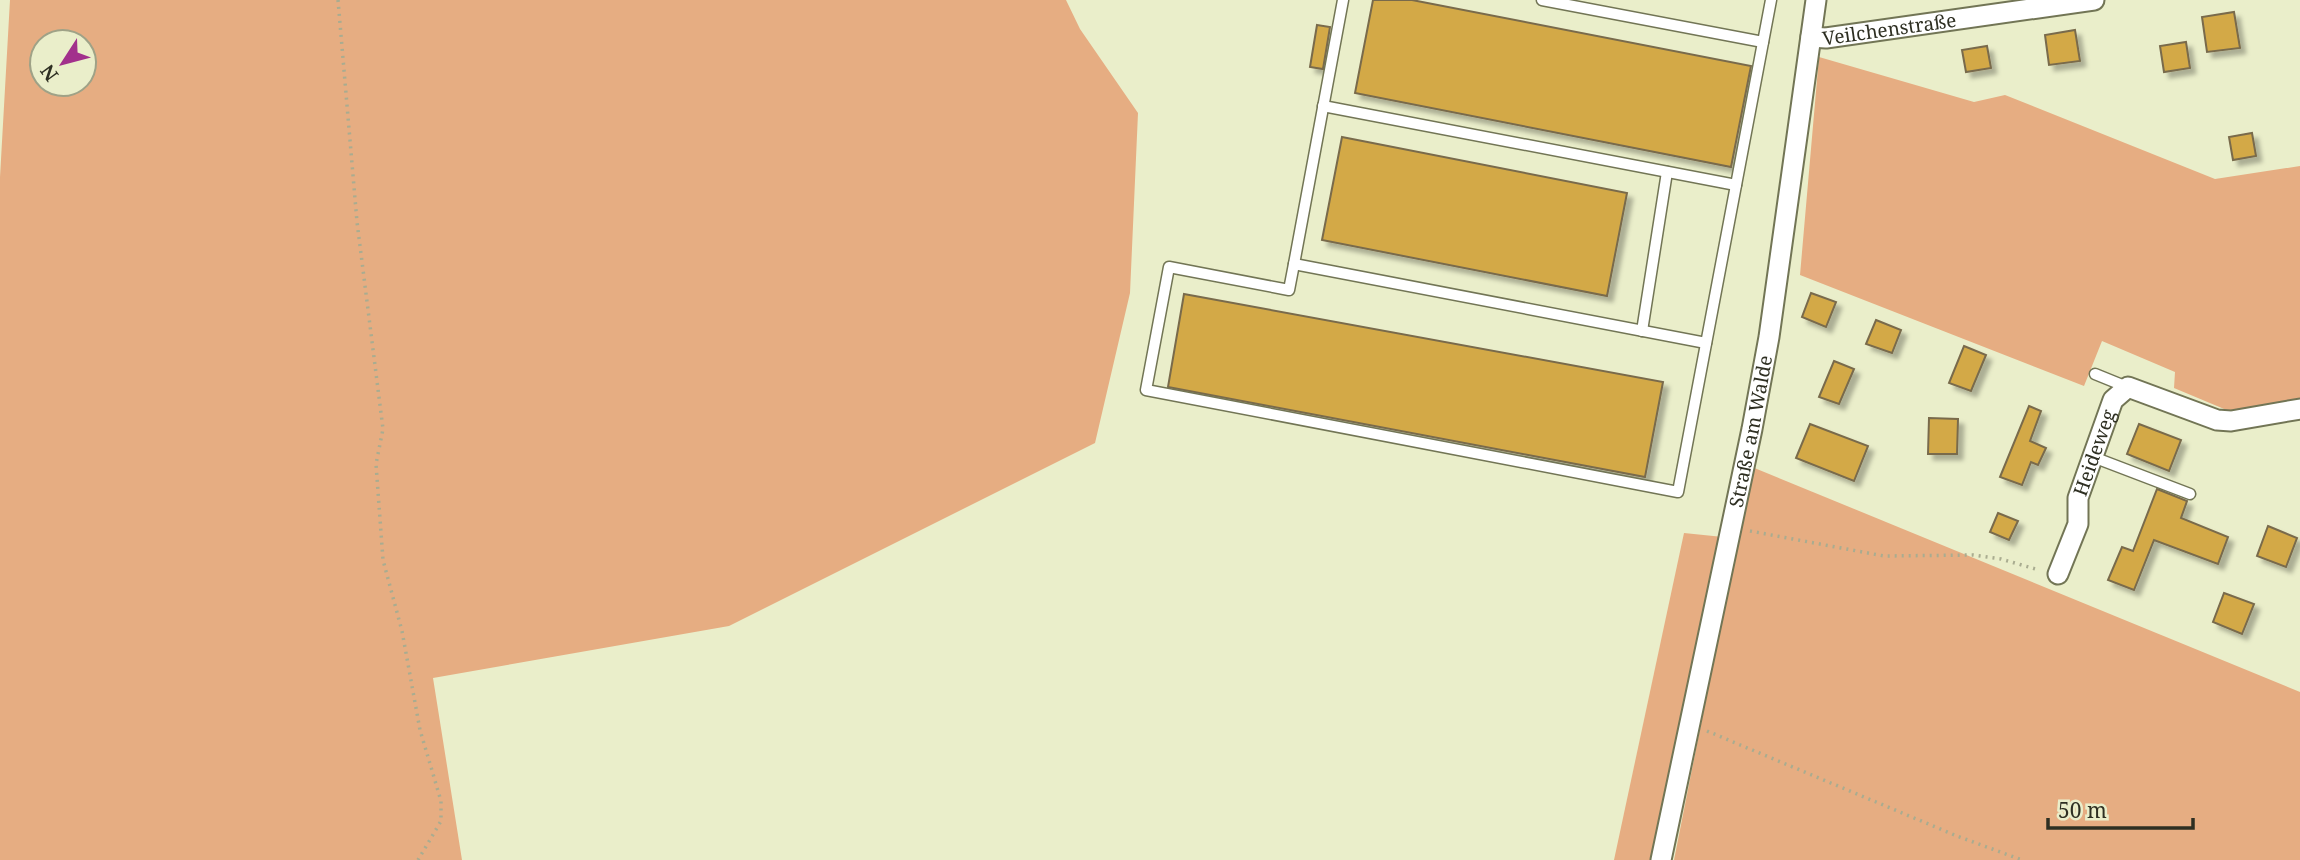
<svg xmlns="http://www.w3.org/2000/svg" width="2300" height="860" font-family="'Noto Serif',serif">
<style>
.green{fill:#e6ad82;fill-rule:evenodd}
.building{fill:#d3a946;stroke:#796b4c;stroke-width:2;filter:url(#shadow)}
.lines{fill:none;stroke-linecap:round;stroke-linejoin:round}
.service-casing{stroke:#727555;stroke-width:13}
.minor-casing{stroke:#727555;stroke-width:23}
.path{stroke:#a9ac90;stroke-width:3.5;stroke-dasharray:2 5;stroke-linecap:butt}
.service{stroke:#fff;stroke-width:10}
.minor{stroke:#fff;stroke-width:19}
.labels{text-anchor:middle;stroke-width:6;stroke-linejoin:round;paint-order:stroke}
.street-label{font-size:19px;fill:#2e2f22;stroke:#eaeeca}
</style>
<defs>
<filter id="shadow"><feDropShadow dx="5.5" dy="5.5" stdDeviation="2" flood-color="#0004"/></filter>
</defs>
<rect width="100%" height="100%" fill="#eaeeca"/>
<g class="green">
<path d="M 10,0 L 1066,0 L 1080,29 L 1138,113 L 1130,293 L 1095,443 L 729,626 L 433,678 L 462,860 L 0,860 L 0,177 ZM 42,42 L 84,42 L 84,84 L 42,84 Z"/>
<polygon points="1819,57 1974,102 2005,95 2215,179 2300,166 2300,398 2229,411 2174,388 2175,372 2102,341 2084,386 1800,275"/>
<polygon points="1752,467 2300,692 2300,860 1674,860"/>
<polygon points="1684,533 1723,537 1657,860 1614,860"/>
</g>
<g class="building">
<polygon points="1373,0 1412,0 1751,66 1731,167 1355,93"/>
<polygon points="2234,12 2240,48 2207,52 2202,17"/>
<polygon points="1317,25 1330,27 1323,69 1310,67"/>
<polygon points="2075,30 2080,61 2049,65 2045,35"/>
<polygon points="2186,42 2190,68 2164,72 2160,46"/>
<polygon points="1987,46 1991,68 1966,72 1962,50"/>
<polygon points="2252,133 2256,156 2233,160 2229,137"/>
<polygon points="1342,137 1627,193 1607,296 1322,240"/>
<polygon points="1811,293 1836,302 1826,327 1802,317"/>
<polygon points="1184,294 1663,382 1645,477 1168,387"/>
<polygon points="1876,320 1901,330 1892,353 1866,344"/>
<polygon points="1964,346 1986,355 1971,391 1949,383"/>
<polygon points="1834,361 1854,369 1839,404 1819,397"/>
<polygon points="2029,406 2041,411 2030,441 2046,448 2038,465 2031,462 2022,485 2000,477"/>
<polygon points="1929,418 1958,419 1957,454 1928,454"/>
<polygon points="1810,424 1868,446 1854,481 1796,458"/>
<polygon points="2139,424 2181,440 2169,471 2127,454"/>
<polygon points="2157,489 2187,501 2181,518 2228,537 2218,564 2154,540 2134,590 2108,580 2122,547 2133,551"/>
<polygon points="1998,513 2018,521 2009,540 1990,532"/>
<polygon points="2268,526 2297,538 2286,567 2257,556"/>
<polygon points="2224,593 2254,604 2242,634 2213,622"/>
</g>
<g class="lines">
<defs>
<g id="service">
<polyline points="1343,0 1294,264 1706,343"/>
<polyline points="1542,0 1763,42"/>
<polyline points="1323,106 1736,185"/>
<polyline points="1294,264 1289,290 1169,267 1146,390 1678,492 1771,0"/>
<polyline points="1642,331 1667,172"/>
<polyline points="2095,374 2127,387"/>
<polyline points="2093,457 2190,494"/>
</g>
<g id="minor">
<path id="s1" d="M 1811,37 L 1826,38 L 2094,0"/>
<path id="s2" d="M 2058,574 L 2078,524 L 2078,498 L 2113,400 L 2128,387 L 2217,420 L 2231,421 L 2300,409"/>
<path id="s3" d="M 1661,860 L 1752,429 L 1769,337 L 1816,0"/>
</g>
</defs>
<use href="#service" class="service-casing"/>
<use href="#minor" class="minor-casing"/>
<g class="path">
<polyline points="338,0 357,222 383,429 376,464 383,560 402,631 420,730 441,801 441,821 418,860"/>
<polyline points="1750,531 1884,556 1973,555 2001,559 2039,570"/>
<polyline points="1707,731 1957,836 2022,860"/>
</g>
<use href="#service" class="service"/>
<use href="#minor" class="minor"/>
</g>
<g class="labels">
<g class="street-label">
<text dy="7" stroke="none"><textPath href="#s1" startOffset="79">Veilchenstraße</textPath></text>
<text dy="7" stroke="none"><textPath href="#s3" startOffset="438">Straße am Walde</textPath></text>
<text dy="7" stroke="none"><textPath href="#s2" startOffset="128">Heideweg</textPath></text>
</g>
</g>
<g transform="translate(63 63) rotate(234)"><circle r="33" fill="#eaeeca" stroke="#9fa287" stroke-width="2"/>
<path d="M0-5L12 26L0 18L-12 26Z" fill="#a2308c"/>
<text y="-10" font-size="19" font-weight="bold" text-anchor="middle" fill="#2e2f22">N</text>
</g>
<path d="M2048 818v10h145v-10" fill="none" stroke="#2e2f22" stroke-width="3.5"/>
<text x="2058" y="818" font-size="21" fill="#2e2f22" stroke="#eaeeca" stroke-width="5" paint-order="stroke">50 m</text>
</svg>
